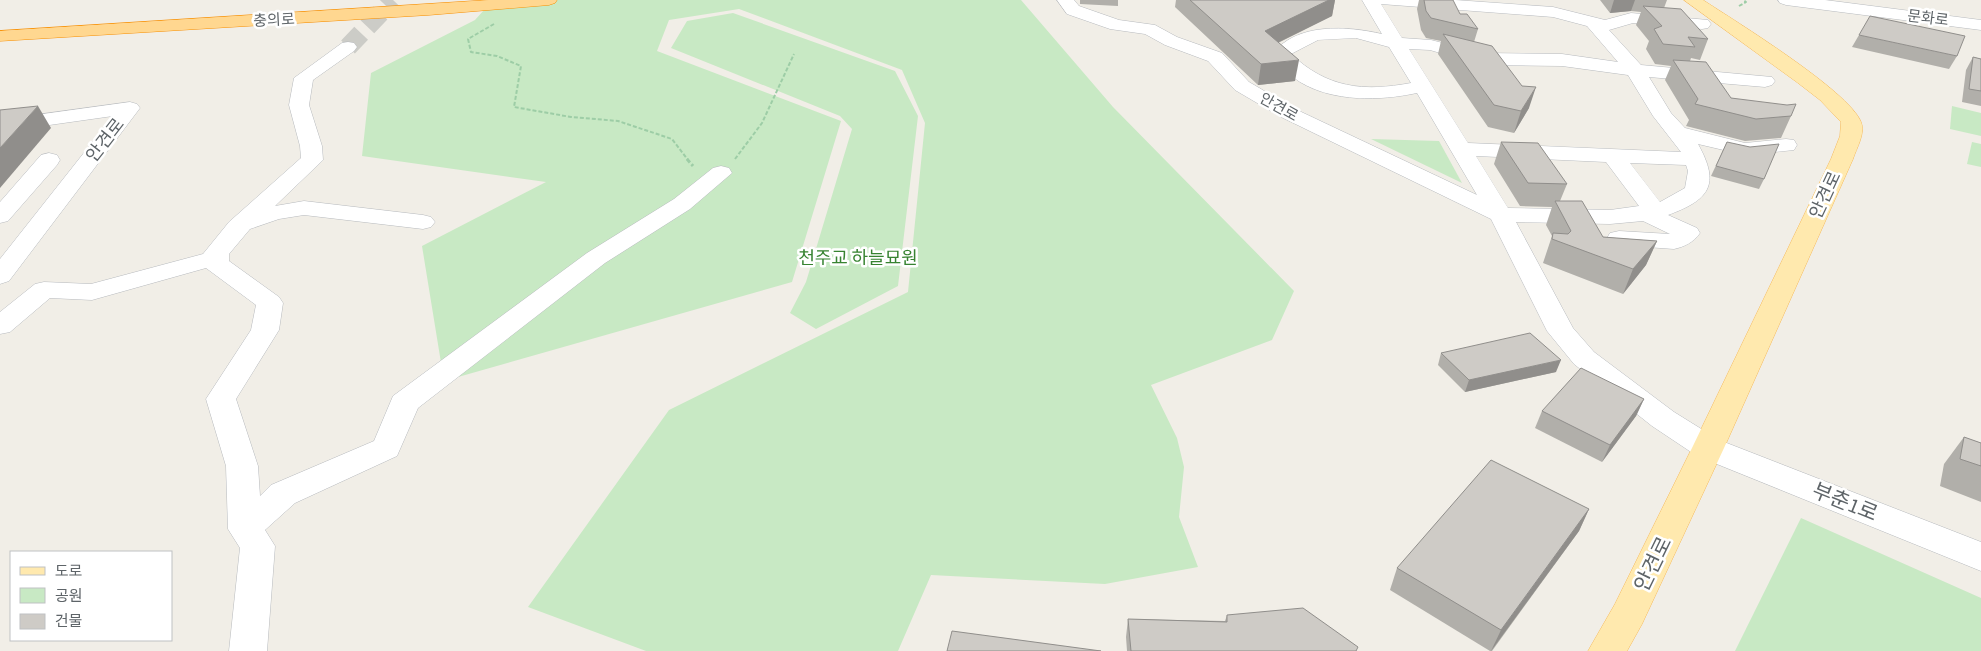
<svg xmlns="http://www.w3.org/2000/svg" width="1981" height="651" font-family="'Source Sans 3','Noto Sans KR',sans-serif">
<style>
.green{fill:#c8e9c4}
.lines{fill:none;stroke-linecap:round;stroke-linejoin:round}
.minor-tunnel{stroke:#ccccc7;stroke-width:19;stroke-dasharray:19 9;stroke-linecap:butt}
.minor-casing{stroke:#b7babe;stroke-width:1}
.major-casing{stroke:#f6ba5b;stroke-width:1}
.highway-casing{stroke:#f88f00;stroke-width:1}
.path-far1{stroke:#9dcda6;stroke-width:2;stroke-dasharray:4 2;stroke-linecap:butt}
.path{stroke:#9dcda6;stroke-width:3;stroke-dasharray:4.5 2.5;stroke-linecap:butt}
.minor{fill:#fff;fill-rule:evenodd}
.major{fill:#ffe9ae;fill-rule:evenodd}
.highway{fill:#ffd790;fill-rule:evenodd}
.wall{fill:#b1afaa}
.shaded-wall{fill:#908e8b}
.building{fill:#cecbc6;stroke:#908e8b}
.labels{text-anchor:middle;stroke-width:5;stroke-linejoin:round;paint-order:stroke}
.far-street-label{font-size:15px;fill:#5e6468;stroke:#fff}
.street-label{font-size:18px;fill:#5e6468;stroke:#fff}
.park-label{font-size:18px;fill:#378331;stroke:#fff}
.near-street-label{font-size:21px;fill:#5e6468;stroke:#fff}
</style>
<rect width="100%" height="100%" fill="#f1eee7"/>
<g class="green">
<polygon points="493,0 1021,0 1113,107 1294,291 1272,340 1151,385 1177,438 1184,467 1179,517 1198,567 1105,584 931,575 898,651 646,651 528,607 669,410 908,292 925,123 902,70 739,9 669,20 657,51 841,121 792,282 444,381 422,246 546,182 362,156 371,73 475,20"/>
<polygon points="733,13 895,71 918,116 898,286 816,329 790,313 806,282 852,129 840,116 671,48 687,21"/>
<polygon points="1952,106 1981,113 1981,136 1950,129"/>
<polygon points="1371,139 1439,141 1462,183"/>
<polygon points="1972,142 1981,144 1981,167 1967,164"/>
<polygon points="1801,518 1981,598 1981,651 1735,651"/>
</g>
<g class="lines">
<polyline class="minor-tunnel" points="348,47 393,0"/>
<defs>
<g id="minor">
<path d="M 1057,0 L 1074,0 L 1079,6 L 1119,20 L 1155,25 L 1177,37 L 1222,53 L 1249,82 L 1295,109 L 1477,195 L 1417,93 C 1380,101 1333,102 1300,82 C 1290,76 1283,67 1275,59 L 1272,55 C 1295,22 1348,26 1382,34 L 1362,0 L 1455,0 L 1553,7 L 1605,20 L 1631,13 L 1708,20 L 1711,24 L 1708,28 L 1702,29 L 1633,23 L 1609,30 L 1641,65 L 1772,77 L 1775,81 L 1772,85 L 1765,87 L 1649,77 L 1671,113 L 1685,128 L 1745,143 L 1786,139 L 1794,140 L 1797,145 L 1794,150 L 1745,155 L 1698,144 C 1721,185 1709,200 1668,215 L 1697,228 L 1700,233 C 1694,242 1684,247 1674,249 L 1619,245 L 1610,243 L 1607,238 L 1610,233 L 1619,231 L 1670,234 L 1643,221 L 1610,224 L 1516,222 L 1573,328 L 1594,352 L 1674,412 L 1719,440 L 1981,542 L 1981,571 L 1697,456 L 1652,426 L 1574,364 L 1547,331 L 1491,219 L 1281,117 L 1235,90 L 1208,61 L 1165,45 L 1145,34 L 1110,29 L 1067,14 ZM 1381,4 L 1553,17 L 1587,26 L 1618,62 L 1562,54 L 1482,53 L 1431,40 L 1402,38 ZM 1356,38 L 1389,47 L 1411,83 C 1363,92 1327,88 1291,54 L 1318,40 ZM 1409,49 L 1430,50 L 1481,65 L 1562,66 L 1628,75 L 1653,116 L 1681,152 L 1468,143 ZM 1476,156 L 1606,162 L 1639,206 L 1610,210 L 1508,208 ZM 1630,163 L 1686,165 L 1688,171 L 1685,188 L 1660,202 Z"/>
<polygon points="1778,0 1825,0 1981,20 1981,30 1786,5 1780,3"/>
<polygon points="348,42 354,43 357,47 354,51 313,80 309,105 322,146 323,160 275,206 304,201 423,215 431,217 435,222 431,227 423,229 304,215 279,219 250,229 229,254 229,261 279,297 283,303 279,330 236,399 258,466 260,496 271,485 374,441 393,396 587,253 674,199 713,168 721,166 729,168 732,173 690,209 605,263 418,408 397,456 295,503 265,530 275,546 267,651 229,651 240,548 228,529 226,466 206,399 251,330 256,305 206,268 92,300 50,298 10,332 0,334 0,312 35,284 44,282 91,284 203,254 229,222 301,158 300,146 289,105 294,78 342,43"/>
<polygon points="130,102 137,104 140,108 137,112 9,281 0,284 0,259 113,116 0,132 0,120"/>
<polygon points="49,153 57,155 60,160 57,165 8,221 0,223 0,202 41,155"/>
</g>
<path id="major" d="M 1684,0 L 1703,0 C 1735,21 1849,91 1861,122 C 1866,133 1856,149 1853,159 L 1724,448 L 1642,624 L 1627,651 L 1588,651 L 1615,604 L 1692,448 L 1831,159 L 1840,136 L 1841,122 L 1820,100 L 1798,83 Z"/>
<polygon id="highway" points="489,0 557,0 555,3 549,5 429,15 0,41 0,31"/>
</defs>
<use href="#minor" class="minor-casing"/>
<use href="#major" class="major-casing"/>
<use href="#highway" class="highway-casing"/>
<g class="path-far1">
<polyline points="1739,6 1746,2 1743,0"/>
<polyline points="494,24 468,39 471,52 497,56 521,66 514,107 571,117 618,121 672,139 688,160"/>
<polyline points="735,159 762,123 794,54"/>
</g>
<polyline class="path" points="687,159 693,166"/>
<use href="#minor" class="minor"/>
<use href="#major" class="major"/>
<use href="#highway" class="highway"/>
</g>
<g class="wall">
<polygon points="1080,0 1118,0 1118,6 1080,4"/>
<polygon points="1176,0 1335,0 1332,16 1278,43 1295,81 1258,85 1175,7"/>
<polygon points="1419,0 1424,0 1460,14 1478,29 1474,42 1529,108 1514,133 1488,127 1438,54 1441,41 1426,38 1421,30 1417,9"/>
<polygon points="1600,0 1667,0 1664,8 1708,39 1700,60 1691,58 1690,61 1731,98 1791,116 1781,138 1745,141 1686,126 1689,120 1665,80 1671,66 1655,64 1646,49 1649,41 1636,25 1641,12 1631,11 1610,13"/>
<polygon points="1859,35 1957,56 1949,69 1852,47"/>
<polygon points="1973,57 1981,59 1981,106 1962,102 1966,70"/>
<polygon points="1501,142 1567,184 1560,201 1603,237 1657,241 1646,265 1623,294 1543,263 1552,236 1546,225 1552,207 1520,206 1494,164"/>
<polygon points="1727,142 1764,179 1759,189 1711,176"/>
<polygon points="1441,353 1556,372 1465,392 1438,365"/>
<polygon points="1644,399 1636,416 1602,462 1535,428 1542,411"/>
<polygon points="1964,437 1981,443 1981,502 1940,486 1944,464"/>
<polygon points="1589,509 1579,531 1492,651 1490,651 1390,590 1397,568"/>
<polygon points="1227,615 1357,651 1127,651 1126,637 1128,619 1225,621"/>
</g>
<g class="shaded-wall">
<polygon points="1329,0 1335,0 1332,16 1261,51 1265,31"/>
<polygon points="1614,0 1635,0 1631,11 1610,13"/>
<polygon points="1299,60 1295,81 1258,85 1261,64"/>
<polygon points="1536,87 1529,108 1514,133 1521,111"/>
<polygon points="38,106 51,128 0,188 0,148"/>
<polygon points="1657,241 1646,265 1623,294 1633,269"/>
<polygon points="1561,360 1556,372 1465,392 1469,380"/>
<polygon points="1644,399 1636,416 1602,462 1610,445"/>
<polygon points="1589,509 1579,531 1491,651 1501,630"/>
</g>
<g class="building">
<polygon points="1190,0 1329,0 1265,31 1299,60 1261,64"/>
<polygon points="1424,0 1453,0 1460,14 1467,14 1478,29 1431,18 1426,11"/>
<polygon points="1643,6 1681,9 1708,39 1688,37 1695,47 1663,44 1654,29 1662,26"/>
<polygon points="1870,16 1965,36 1957,56 1859,35"/>
<polygon points="1443,34 1492,46 1522,86 1536,87 1521,111 1494,105"/>
<polygon points="1973,57 1981,59 1981,91 1969,89"/>
<polygon points="1673,60 1706,62 1731,98 1787,105 1796,104 1791,116 1756,119 1695,104 1698,99"/>
<polygon points="38,106 0,148 0,110"/>
<polygon points="1501,142 1538,143 1567,184 1528,183"/>
<polygon points="1727,142 1750,147 1779,144 1764,179 1716,166"/>
<polygon points="1555,201 1582,201 1603,237 1657,241 1633,269 1552,239 1553,233 1568,234 1571,231"/>
<polygon points="1530,333 1561,360 1469,380 1441,353"/>
<polygon points="1581,368 1644,399 1610,445 1542,411"/>
<polygon points="1964,437 1981,443 1981,466 1960,459"/>
<polygon points="1491,460 1589,509 1501,630 1397,568"/>
<polygon points="1303,608 1358,647 1356,651 1131,651 1128,619 1227,622 1227,615"/>
<polygon points="952,631 1101,651 947,651"/>
</g>
<g class="labels">
<g class="far-street-label">
<text transform="translate(1928 18) rotate(7)" y="5">문화로</text>
<text transform="translate(274 20) rotate(-3)" y="5">충의로</text>
<text transform="translate(1279 107) rotate(29)" y="5">안견로</text>
</g>
<g class="street-label">
<text transform="translate(105 140) rotate(-52)" y="6">안견로</text>
<text transform="translate(1825 195) rotate(-65)" y="6">안견로</text>
</g>
<g class="park-label">
<text x="858" y="264">천주교 하늘묘원</text>
</g>
<g class="near-street-label">
<text transform="translate(1845 502) rotate(22)" y="7">부춘1로</text>
<text transform="translate(1653 564) rotate(-64)" y="7">안견로</text>
</g>
</g>
<rect x="10" y="551" width="162" height="90" fill="#ffffff" stroke="#bfc1c3"/>
<rect x="20" y="567" width="25" height="8" fill="#ffe9ae" stroke="#bfc1c3"/>
<text x="55" y="576" font-size="15" fill="#5e6468">도로</text>
<rect x="20" y="588" width="25" height="15" fill="#c8e9c4" stroke="#bfc1c3"/>
<text x="55" y="601" font-size="15" fill="#5e6468">공원</text>
<rect x="20" y="614" width="25" height="15" fill="#cecbc6" stroke="#bfc1c3"/>
<text x="55" y="626" font-size="15" fill="#5e6468">건물</text>
</svg>
